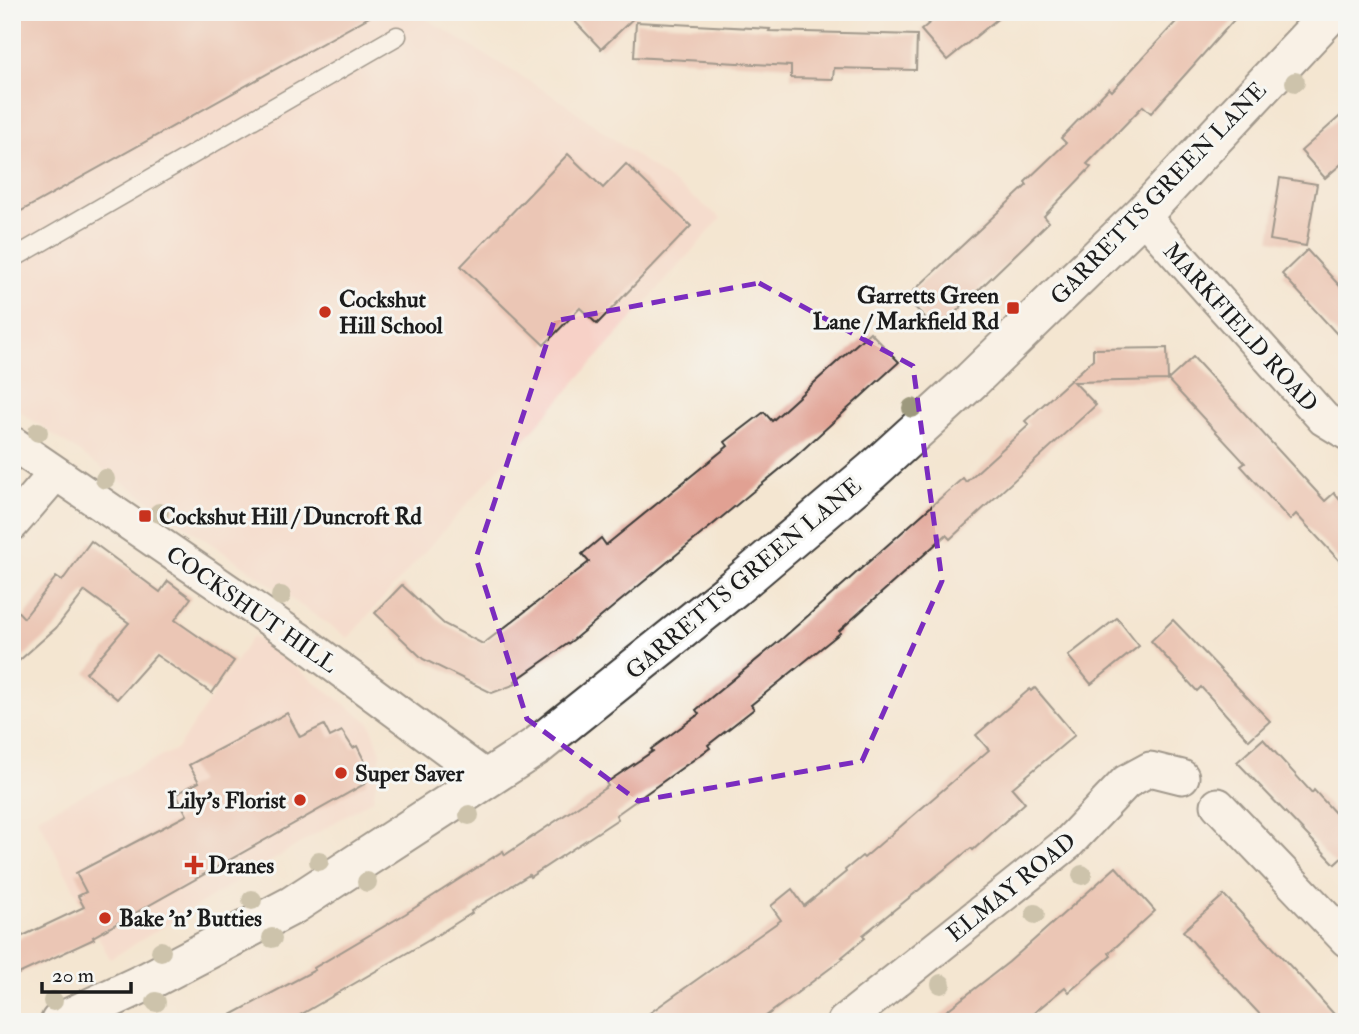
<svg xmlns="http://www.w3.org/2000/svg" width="1359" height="1034" font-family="'IM FELL Double Pica',serif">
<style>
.built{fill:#f7d1c7}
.building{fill:#e1a193}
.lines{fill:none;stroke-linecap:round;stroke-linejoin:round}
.service-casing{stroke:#3c3a37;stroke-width:21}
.minor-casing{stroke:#3c3a37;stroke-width:37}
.tertiary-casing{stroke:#3c3a37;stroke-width:42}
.service{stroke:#fff;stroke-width:18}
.minor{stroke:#fff;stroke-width:33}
.tertiary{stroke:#fff;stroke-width:38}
.tree{fill:#9d997d}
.marked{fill:none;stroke:#7b2cbf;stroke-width:5;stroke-dasharray:14 9;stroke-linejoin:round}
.poi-dot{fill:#c8321e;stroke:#f6f6f2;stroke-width:2.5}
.labels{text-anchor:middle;stroke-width:6;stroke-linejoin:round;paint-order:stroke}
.street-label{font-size:23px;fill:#1c1c1c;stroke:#f6f6f2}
.poi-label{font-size:23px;font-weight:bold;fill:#1c1c1c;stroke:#f6f6f2;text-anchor:start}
</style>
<rect width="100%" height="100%" fill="#f6f6f2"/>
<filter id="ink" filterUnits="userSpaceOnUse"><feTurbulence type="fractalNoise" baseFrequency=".0143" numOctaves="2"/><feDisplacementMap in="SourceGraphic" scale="14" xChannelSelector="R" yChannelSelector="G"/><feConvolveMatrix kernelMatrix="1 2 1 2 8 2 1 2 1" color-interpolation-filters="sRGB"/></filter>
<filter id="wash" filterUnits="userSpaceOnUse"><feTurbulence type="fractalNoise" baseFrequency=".00686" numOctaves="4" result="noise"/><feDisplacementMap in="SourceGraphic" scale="28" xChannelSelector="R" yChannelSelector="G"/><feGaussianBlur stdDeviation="1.57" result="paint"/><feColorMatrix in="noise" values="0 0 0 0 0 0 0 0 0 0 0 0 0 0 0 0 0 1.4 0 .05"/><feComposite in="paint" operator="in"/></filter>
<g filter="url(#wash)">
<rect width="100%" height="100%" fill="#f4e6d1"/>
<g class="built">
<polygon points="12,12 415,12 563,102 721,218 348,638 12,406"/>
<polygon points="253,636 370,723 381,753 373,799 110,959 37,817 177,749"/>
</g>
<g id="blocks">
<g class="building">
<polygon points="12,12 378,12 12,216"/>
<polygon points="566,12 640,12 601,49"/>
<polygon points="943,12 1006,12 947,60 921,30"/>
<polygon points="1185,12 1241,12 1151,113 1143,106 1087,164 1091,167 1044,216 1049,222 937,330 906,298 1027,185 1025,182 1066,143 1061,138 1109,88 1112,91"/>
<polygon points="636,22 770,29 769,31 917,35 916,70 834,68 833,79 791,78 791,66 634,57"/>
<polygon points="1347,110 1347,159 1325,178 1301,151"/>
<polygon points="568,154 603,188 626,164 691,226 597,324 580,308 544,345 461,266"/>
<polygon points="1280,178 1317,184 1306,246 1270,240"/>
<polygon points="1307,250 1347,294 1347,345 1282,274"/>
<polygon points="870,332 899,362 796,456 573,640 515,681 516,684 492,693 423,659 375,613 402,585 444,624 483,644 589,562 582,554 601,538 606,545 728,446 725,442 764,412 772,421"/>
<polygon points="1167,348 1168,380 1193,357 1325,501 1334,493 1347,508 1347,569 1296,514 1290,520 1241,466 1245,463 1168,380 1074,382 1096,405 950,539 946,535 839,631 840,633 751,705 754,709 708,745 710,748 616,815 618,819 530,877 529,875 471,911 472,913 431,939 288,1022 218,1022 315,970 314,968 405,914 503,851 505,855 608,786 606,783 653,751 651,749 699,714 696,710 783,638 963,478 966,482 1029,425 1025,421 1093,360 1093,349"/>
<polygon points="91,541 160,592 168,581 191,598 175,620 234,661 212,693 156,655 117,699 86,673 129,623 85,591 56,628 12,667 12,605 24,618 56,577 62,581"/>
<polygon points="1117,618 1139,646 1091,684 1068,656"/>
<polygon points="1173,620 1270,721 1249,740 1201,687 1197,691 1151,641"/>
<polygon points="1035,688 1075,735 1012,788 1025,803 973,850 971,848 863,935 865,938 842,957 844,958 758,1022 637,1022 781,920 771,906 792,889 804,906 846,872 845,870 862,856 864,858 989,750 976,735 1030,689 1031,691"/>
<polygon points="287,713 300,737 324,725 330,737 342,731 353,748 357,746 369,770 366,783 93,937 94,939 12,977 12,941 84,907 78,896 86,892 76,873 187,815 176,794 199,782 189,765"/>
<polygon points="1263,739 1312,793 1314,790 1347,826 1347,853 1335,864 1237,762"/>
<polygon points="1116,867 1155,911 1109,953 1111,956 1069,992 1065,987 1023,1022 932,1022 1009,962"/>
<polygon points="1224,895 1308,985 1341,1022 1267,1022 1220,972 1183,931"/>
</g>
</g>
</g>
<g filter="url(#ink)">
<use href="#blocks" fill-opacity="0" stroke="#3c3a37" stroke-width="2"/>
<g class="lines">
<defs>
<polyline id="service" points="12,259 397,36"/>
<g id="minor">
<polyline points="1142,215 1324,419 1347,433"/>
<polyline points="12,443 300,640 488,779"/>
<polyline points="12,524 55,474"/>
<polyline points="1218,805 1347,940"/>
<polyline points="844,1022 1068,843 1126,782 1150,769 1182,777"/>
</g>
<polyline id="tertiary" points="60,1022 148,981 293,905 537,746 734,588 872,471 972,380 1142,215 1332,12"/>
</defs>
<use href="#service" class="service-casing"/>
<use href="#minor" class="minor-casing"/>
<use href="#tertiary" class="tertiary-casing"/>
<use href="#service" class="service"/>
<use href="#minor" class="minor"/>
<use href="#tertiary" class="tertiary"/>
</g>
<g class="tree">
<circle cx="1295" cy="82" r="10"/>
<circle cx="912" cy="408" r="10"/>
<circle cx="38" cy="432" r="10"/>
<circle cx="105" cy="479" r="10"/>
<circle cx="159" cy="513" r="10"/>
<circle cx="281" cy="596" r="10"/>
<circle cx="469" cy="815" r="10"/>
<circle cx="319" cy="861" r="10"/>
<circle cx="1082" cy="875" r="10"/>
<circle cx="367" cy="882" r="10"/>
<circle cx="252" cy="900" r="10"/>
<circle cx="1035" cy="914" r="10"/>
<circle cx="272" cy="938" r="10"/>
<circle cx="161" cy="951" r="10"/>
<circle cx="941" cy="984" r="10"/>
<circle cx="53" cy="1001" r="10"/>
<circle cx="156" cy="1002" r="10"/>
</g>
</g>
<path d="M0 0H1359V1034H0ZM 759,283 L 913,366 L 942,581 L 862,761 L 638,801 L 527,719 L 476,558 L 554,321 Z" fill="#f4e6d1" fill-opacity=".55" fill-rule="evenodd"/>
<path class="marked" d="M 759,283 L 913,366 L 942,581 L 862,761 L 638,801 L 527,719 L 476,558 L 554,321 Z"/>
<g class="poi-dot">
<rect x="1006" y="301" width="14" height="14" rx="3.5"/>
<circle cx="325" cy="312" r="7"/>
<rect x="138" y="509" width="14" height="14" rx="3.5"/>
<circle cx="341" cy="773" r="7"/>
<circle cx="300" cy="800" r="7"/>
<path d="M190.5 854.5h7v7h7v7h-7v7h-7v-7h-7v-7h7z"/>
<circle cx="105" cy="918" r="7"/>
</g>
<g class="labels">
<g class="street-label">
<text transform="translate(1158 193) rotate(-46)" y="8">GARRETTS GREEN LANE</text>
<text transform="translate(1241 327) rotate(48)" y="8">MARKFIELD ROAD</text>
<text transform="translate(743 578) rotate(-40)" y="8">GARRETTS GREEN LANE</text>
<text transform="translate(252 609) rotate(35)" y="8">COCKSHUT HILL</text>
<text transform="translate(1011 887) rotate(-39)" y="8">ELMAY ROAD</text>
</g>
<g class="poi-label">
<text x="999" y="303" text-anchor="end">Garretts Green<tspan x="999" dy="26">Lane / Markfield Rd</tspan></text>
<text x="339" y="307">Cockshut<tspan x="339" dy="26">Hill School</tspan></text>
<text x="159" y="524">Cockshut Hill / Duncroft Rd</text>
<text x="355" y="781">Super Saver</text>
<text x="286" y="808" text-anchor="end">Lily's Florist</text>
<text x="208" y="873">Dranes</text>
<text x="119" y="926">Bake 'n' Butties</text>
</g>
</g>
<rect width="1359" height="1034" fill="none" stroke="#f6f6f2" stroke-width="42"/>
<path d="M42 982v10h89v-10" fill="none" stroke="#1c1c1c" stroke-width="3.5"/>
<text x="52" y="982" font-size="21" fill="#1c1c1c" stroke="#f6f6f2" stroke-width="5" paint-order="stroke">20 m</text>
</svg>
